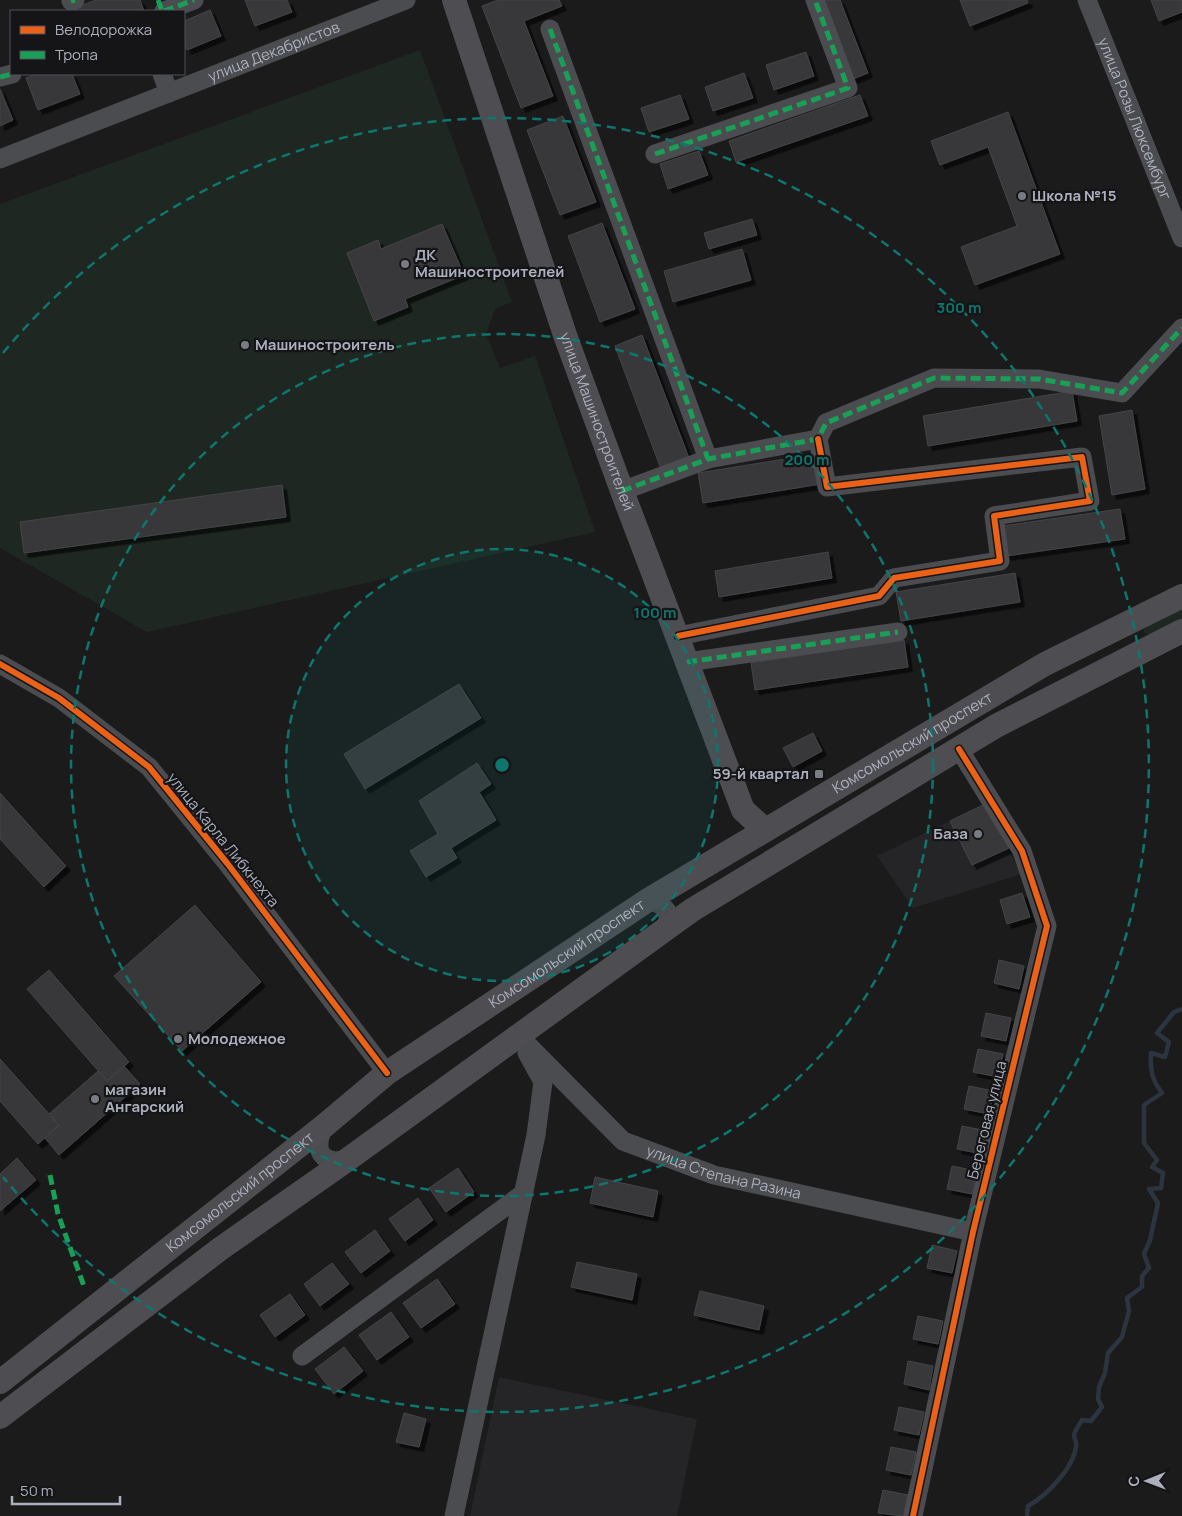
<svg xmlns="http://www.w3.org/2000/svg" width="1182" height="1516" font-family="Manrope,sans-serif">
<style>
.built{fill:#252528}
.green{fill:#1e2721}
.lines{fill:none;stroke-linecap:round;stroke-linejoin:round}
.stream{stroke:#2c353f;stroke-width:4.5}
.building{fill:#37373a;stroke:#444548;filter:url(#shadow)}
.minor{stroke:#4b4c4f;stroke-width:19}
.major{stroke:#4e4e52;stroke-width:24}
.quiet{stroke:#1a9f57;stroke-width:5;stroke-dasharray:10 5;stroke-linecap:butt}
.cycleway-casing{stroke:#151518;stroke-width:9}
.cycleway{stroke:#ea6118;stroke-width:6}
.ring{fill:none;stroke:#0f766e;stroke-width:2.5;stroke-dasharray:9 6}
.poi-dot{fill:#797c85;stroke:#151518;stroke-width:2}
.labels{text-anchor:middle;stroke-width:4.5;stroke-linejoin:round;paint-order:stroke}
.street-label{font-size:15px;fill:#acb0bd;stroke:#151518}
.poi-label{font-size:15px;font-weight:bold;fill:#acb0bd;stroke:#151518;text-anchor:start}
.centre{fill:#0f766e;stroke:#151518;stroke-width:2.5}
.ring-label{font-size:15px;text-anchor:middle;font-weight:bold;fill:#0f766e;stroke:#151518;stroke-width:4.5;stroke-linejoin:round;paint-order:stroke}
</style>
<defs>
<filter id="shadow"><feDropShadow dx="4.5" dy="4.5" stdDeviation="0" flood-color="#0009"/></filter>
</defs>
<rect width="100%" height="100%" fill="#1b1b1c"/>
<g class="built">
<polygon points="983,805 1022,874 913,908 877,856"/>
<polygon points="499,1377 697,1419 677,1516 470,1516"/>
</g>
<g class="green">
<polygon points="420,50 512,302 495,309 486,334 500,368 535,356 595,532 147,632 0,548 0,204"/>
<polygon points="1182,606 1182,620 1152,635 1144,633 1144,625"/>
</g>
<g class="lines">
<path class="stream" d="M 1027,1516 L 1028,1506 C 1046,1496 1074,1468 1076,1446 C 1077,1442 1074,1438 1074,1435 C 1075,1430 1080,1424 1082,1420 L 1091,1421 L 1102,1407 L 1098,1399 L 1099,1387 L 1105,1373 L 1108,1353 L 1122,1337 L 1129,1311 L 1127,1298 L 1142,1287 L 1142,1276 L 1149,1268 L 1144,1254 L 1150,1240 L 1158,1203 L 1149,1189 L 1161,1188 L 1163,1173 L 1152,1167 L 1157,1160 L 1144,1143 L 1144,1105 L 1162,1093 C 1152,1080 1150,1070 1151,1053 L 1165,1057 L 1169,1042 L 1157,1033 L 1174,1012 L 1182,1009"/>
</g>
<g class="building">
<polygon points="96,0 140,0 144,11 72,11 71,9"/>
<polygon points="245,0 287,0 292,12 255,26"/>
<polygon points="498,0 559,0 562,6 524,21 553,96 521,108 482,6"/>
<polygon points="823,0 840,0 868,73 853,79"/>
<polygon points="960,0 1027,0 1028,3 970,26"/>
<polygon points="1151,0 1182,0 1182,12 1159,21"/>
<polygon points="210,10 221,36 187,50 184,41 184,21"/>
<polygon points="806,52 814,76 774,90 766,65"/>
<polygon points="744,73 753,98 713,111 705,87"/>
<polygon points="37,74 72,74 80,94 38,110 26,78"/>
<polygon points="0,89 13,120 0,126"/>
<polygon points="680,95 689,119 649,132 641,108"/>
<polygon points="860,95 868,116 736,162 729,141"/>
<polygon points="1008,112 1060,254 975,285 961,247 1017,226 988,147 940,165 931,141"/>
<polygon points="563,116 596,202 560,215 527,130"/>
<polygon points="699,151 708,175 668,189 660,164"/>
<polygon points="752,219 757,235 709,249 704,233"/>
<polygon points="602,223 635,309 600,322 568,236"/>
<polygon points="442,224 464,275 405,299 408,307 374,321 347,253 378,240 381,249"/>
<polygon points="742,249 751,280 673,302 664,271"/>
<polygon points="642,335 689,458 661,469 615,346"/>
<polygon points="1072,391 1077,421 928,446 923,416"/>
<polygon points="1132,410 1145,489 1112,495 1099,416"/>
<polygon points="816,454 821,484 703,503 698,473"/>
<polygon points="282,485 286,517 24,553 20,522"/>
<polygon points="1120,509 1125,539 1006,556 1002,526"/>
<polygon points="828,552 832,578 719,597 715,571"/>
<polygon points="1015,573 1020,602 901,621 896,592"/>
<polygon points="904,640 908,667 755,690 751,663"/>
<polygon points="459,684 481,718 365,789 344,754"/>
<polygon points="813,733 822,751 793,767 783,748"/>
<polygon points="477,763 491,784 479,792 496,820 451,848 457,858 426,877 410,851 438,834 419,801"/>
<polygon points="0,793 66,866 44,887 0,839"/>
<polygon points="983,805 1009,848 972,865 950,821"/>
<polygon points="1022,893 1030,917 1007,924 1000,900"/>
<polygon points="195,905 261,982 182,1051 114,976"/>
<polygon points="999,960 1024,966 1019,989 994,983"/>
<polygon points="49,970 129,1062 107,1081 27,989"/>
<polygon points="986,1013 1011,1018 1006,1041 981,1036"/>
<polygon points="978,1049 1003,1054 998,1077 973,1072"/>
<polygon points="0,1059 59,1125 38,1144 0,1101"/>
<polygon points="124,1066 140,1084 59,1155 45,1138 59,1125 49,1114 98,1071 107,1081"/>
<polygon points="969,1086 994,1091 989,1114 964,1109"/>
<polygon points="962,1126 987,1131 982,1154 957,1149"/>
<polygon points="17,1158 36,1180 0,1211 0,1174"/>
<polygon points="952,1166 977,1171 972,1194 947,1189"/>
<polygon points="458,1168 474,1192 446,1212 429,1188"/>
<polygon points="595,1177 658,1191 653,1217 590,1203"/>
<polygon points="418,1198 433,1220 405,1241 389,1219"/>
<polygon points="375,1230 390,1251 361,1273 345,1252"/>
<polygon points="932,1245 957,1251 952,1273 927,1268"/>
<polygon points="577,1262 637,1274 632,1300 571,1287"/>
<polygon points="332,1263 349,1284 320,1306 304,1284"/>
<polygon points="437,1279 455,1304 421,1328 403,1303"/>
<polygon points="700,1291 764,1306 759,1330 694,1315"/>
<polygon points="290,1294 305,1315 275,1337 260,1315"/>
<polygon points="391,1312 409,1337 377,1360 359,1335"/>
<polygon points="918,1316 943,1321 938,1344 913,1339"/>
<polygon points="344,1347 363,1371 334,1394 315,1369"/>
<polygon points="908,1361 933,1366 929,1390 904,1384"/>
<polygon points="899,1407 924,1412 919,1435 894,1430"/>
<polygon points="404,1413 426,1419 419,1447 396,1442"/>
<polygon points="891,1447 916,1452 911,1475 886,1470"/>
<polygon points="883,1490 908,1495 903,1516 878,1513"/>
</g>
<g class="lines">
<g class="minor">
<path id="s1" d="M 1087,0 L 1182,238"/>
<polyline points="71,1 75,0"/>
<polyline points="164,11 194,0"/>
<polyline points="550,29 708,459"/>
<polyline points="162,74 169,93"/>
<polyline points="0,77 12,74"/>
<polyline points="655,154 848,88 815,0"/>
<path id="s2" d="M 0,159 L 406,0"/>
<polyline points="622,491 708,459 818,439 826,423 934,378 1039,379 1122,393 1182,328"/>
<polyline points="678,636 879,596 894,578 1000,561 994,516 1090,501 1082,457 827,487 818,439"/>
<polyline points="687,662 898,632"/>
<polyline points="0,664 59,698 149,767 227,863 387,1073"/>
<path d="M 648,900 C 667,906 672,911 665,930"/>
<path id="s3" d="M 518,1035 L 623,1141 L 714,1175 L 973,1232"/>
<path d="M 324,1126 C 313,1150 320,1164 347,1160"/>
<polyline points="302,1356 524,1193"/>
<polyline points="454,1516 536,1135 543,1082 527,1053"/>
<polyline points="913,1516 973,1232 1047,926 1022,851 959,749"/>
</g>
<g class="major">
<path id="s4" d="M 454,0 L 565,335 L 622,491 L 743,810 L 764,829"/>
<path id="s5" d="M 0,1382 L 324,1126 L 387,1073 L 648,900 L 1045,664 L 1182,596"/>
<polyline points="0,1417 220,1249 347,1160 692,910 996,726 1182,631"/>
</g>
<g class="quiet">
<polyline points="158,0 162,11"/>
<polyline points="71,1 75,0"/>
<polyline points="164,11 194,0"/>
<polyline points="550,29 708,459"/>
<polyline points="0,77 12,74"/>
<polyline points="655,154 848,88 815,0"/>
<polyline points="622,491 708,459 818,439 826,423 934,378 1039,379 1122,393 1182,328"/>
<polyline points="687,662 898,632"/>
<polyline points="50,1175 58,1214 85,1289"/>
</g>
<defs>
<g id="cycleway">
<polyline points="678,636 879,596 894,578 1000,561 994,516 1090,501 1082,457 827,487 818,439"/>
<polyline points="0,664 59,698 149,767 227,863 387,1073"/>
<polyline points="913,1516 973,1232 1047,926 1022,851 959,749"/>
</g>
</defs>
<use href="#cycleway" class="cycleway-casing"/>
<use href="#cycleway" class="cycleway"/>
</g>
<circle cx="502" cy="765" r="216" fill="#0f766e" fill-opacity=".12"/>
<g class="ring">
<circle cx="502" cy="765" r="216"/>
<circle cx="502" cy="765" r="431"/>
<path d="M3 353A647 647 0 1 1 3 1177"/>
</g>
<g class="poi-dot">
<circle cx="1022" cy="196" r="5"/>
<circle cx="405" cy="264" r="5"/>
<circle cx="245" cy="345" r="5"/>
<rect x="814" y="769" width="10" height="10" rx="2.5"/>
<circle cx="978" cy="834" r="5"/>
<circle cx="178" cy="1039" r="5"/>
<circle cx="95" cy="1099" r="5"/>
</g>
<g class="labels">
<g class="street-label">
<text dy="5" stroke="none"><textPath href="#s2" startOffset="294">улица Декабристов</textPath></text>
<text dy="5" stroke="none"><textPath href="#s1" startOffset="128">улица Розы Люксембург</textPath></text>
<text dy="5" stroke="none"><textPath href="#s4" startOffset="445">улица Машиностроителей</textPath></text>
<text dy="5" stroke="none"><textPath href="#s5" startOffset="1116">Комсомольский проспект</textPath></text>
<text transform="translate(223 840) rotate(51)" y="5">улица Карла Либкнехта</text>
<text dy="5" stroke="none"><textPath href="#s5" startOffset="711">Комсомольский проспект</textPath></text>
<text transform="translate(987 1120) rotate(-76)" y="5">Береговая улица</text>
<text dy="5" stroke="none"><textPath href="#s3" startOffset="255">улица Степана Разина</textPath></text>
<text dy="5" stroke="none"><textPath href="#s5" startOffset="306">Комсомольский проспект</textPath></text>
</g>
<g class="poi-label">
<text x="1032" y="201">Школа №15</text>
<text x="415" y="260">ДК<tspan x="415" dy="17">Машиностроителей</tspan></text>
<text x="255" y="350">Машиностроитель</text>
<text x="809" y="779" text-anchor="end">59-й квартал</text>
<text x="968" y="839" text-anchor="end">База</text>
<text x="188" y="1044">Молодежное</text>
<text x="105" y="1095">магазин<tspan x="105" dy="17">Ангарский</tspan></text>
</g>
</g>
<circle cx="502" cy="765" r="8" class="centre"/>
<g class="ring-label">
<text x="959" y="313">300 m</text>
<text x="807" y="465">200 m</text>
<text x="655" y="618">100 m</text>
</g>
<rect x="10" y="10" width="175" height="65" fill="#151518" stroke="#51535a"/>
<rect x="20" y="26" width="25" height="8" fill="#ea6118" stroke="#51535a"/>
<text x="55" y="35" font-size="15" fill="#acb0bd">Велодорожка</text>
<rect x="20" y="51" width="25" height="8" fill="#1a9f57" stroke="#51535a"/>
<text x="55" y="60" font-size="15" fill="#acb0bd">Тропа</text>
<g transform="translate(1147 1481) rotate(269)" stroke="#151518" stroke-width="4" paint-order="stroke">
<path d="M0-4L9 19L0 12L-9 19Z" fill="#acb0bd"/>
<text y="-8" font-size="14" font-weight="bold" text-anchor="middle" fill="#acb0bd">С</text>
</g>
<path d="M12 1496v8h108v-8" fill="none" stroke="#acb0bd" stroke-width="2.5"/>
<text x="20" y="1496" font-size="15" fill="#acb0bd" stroke="#151518" stroke-width="4" paint-order="stroke">50 m</text>
</svg>
